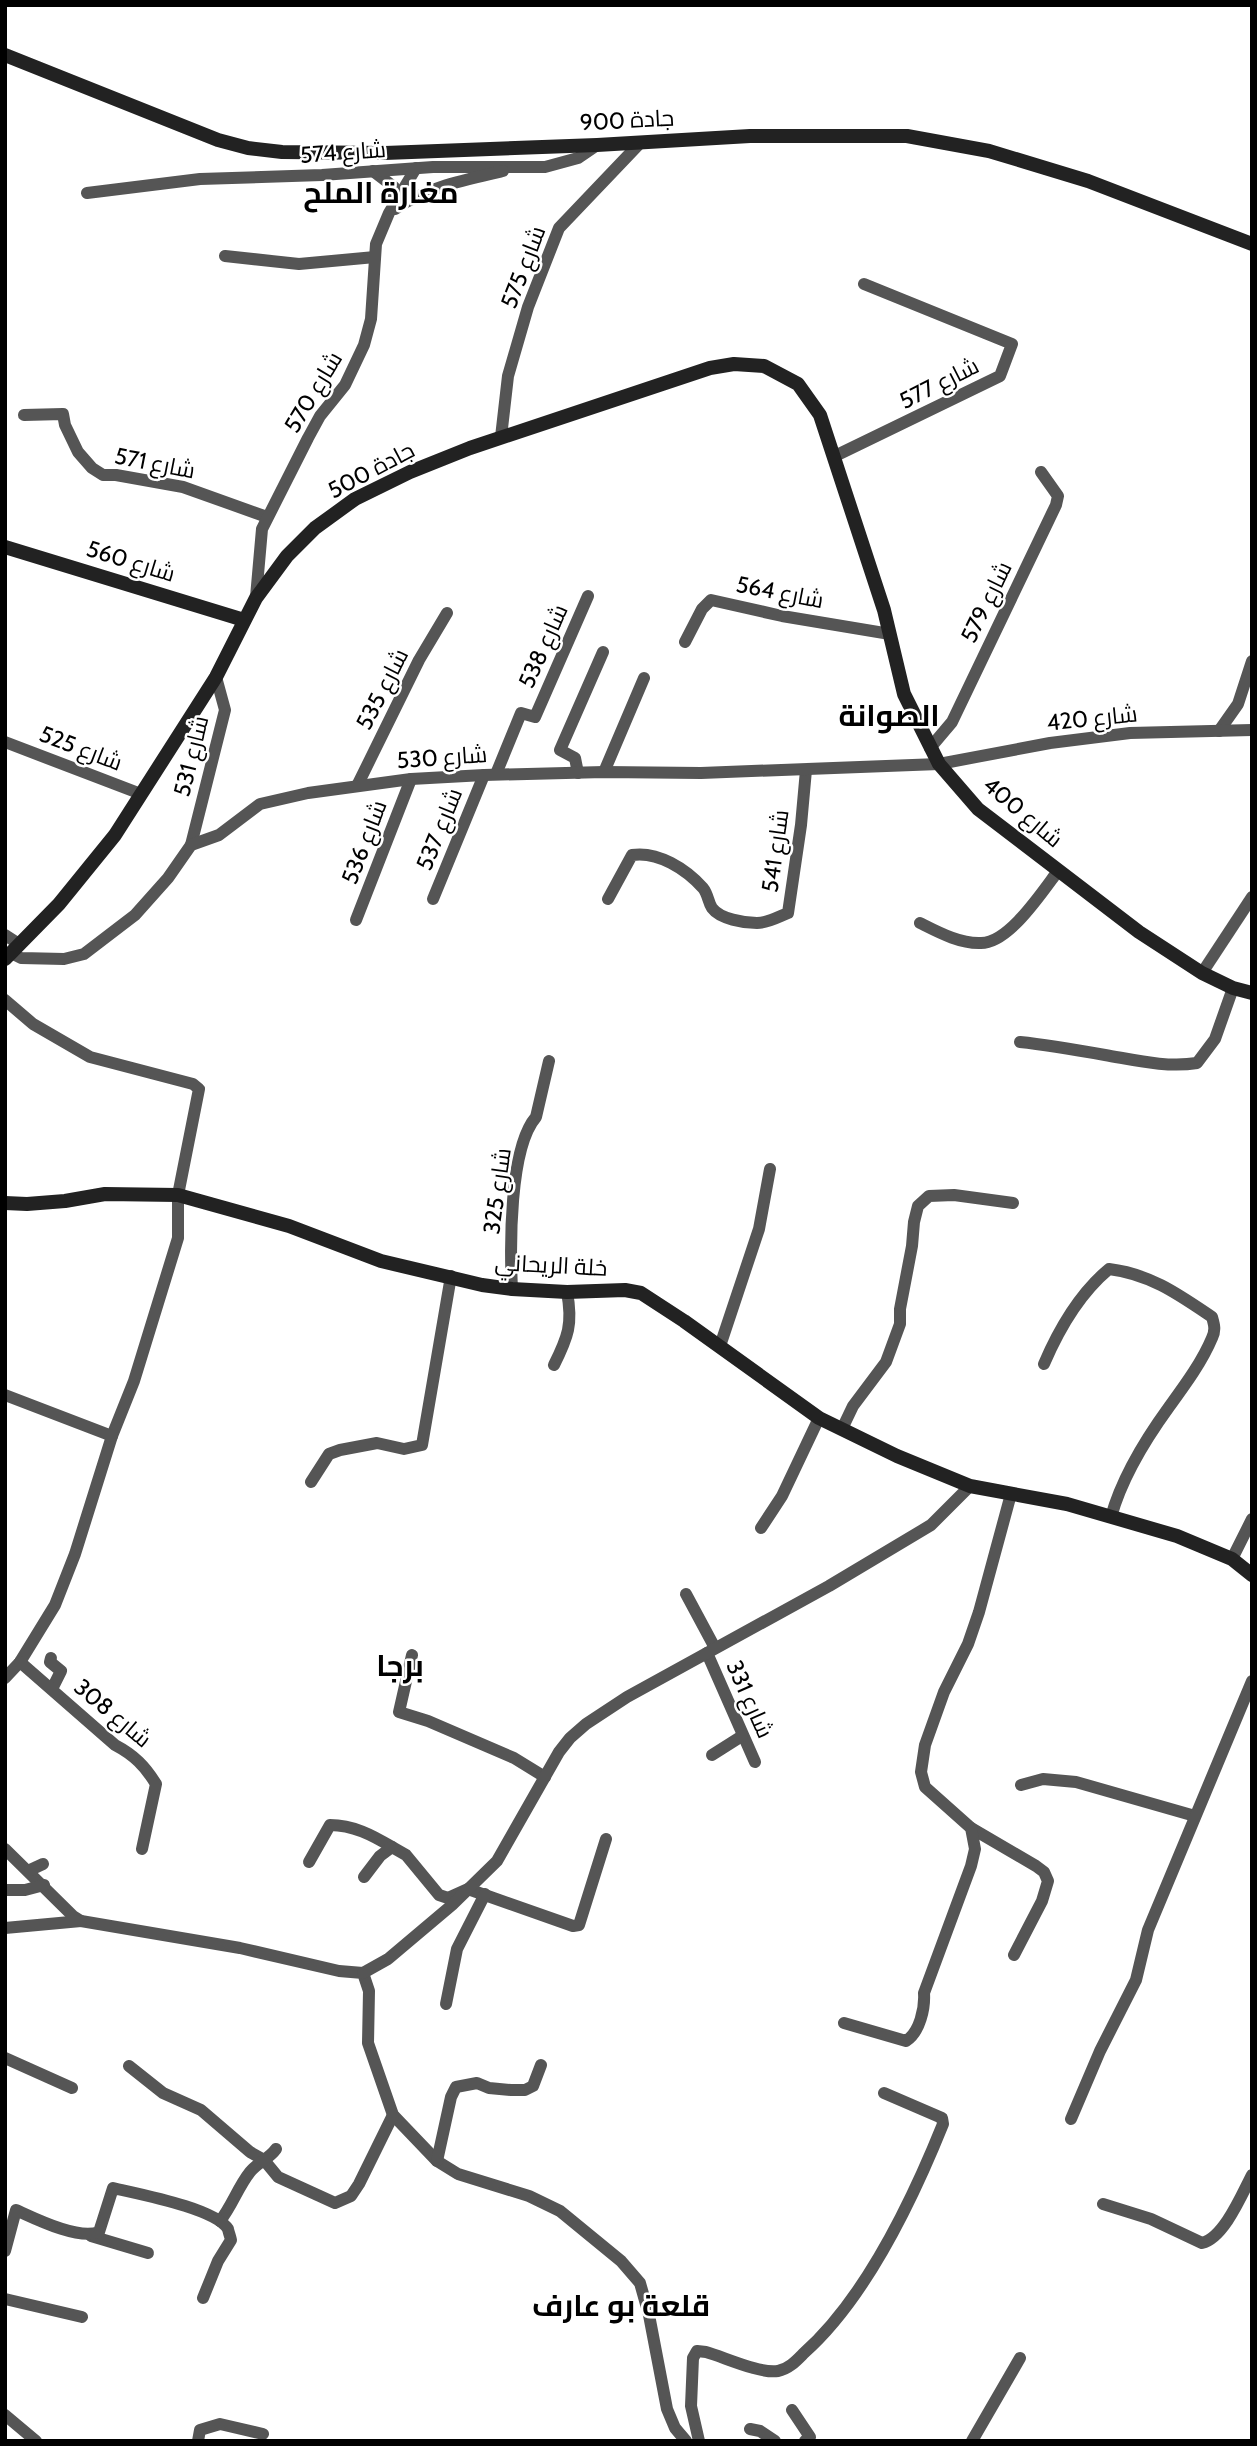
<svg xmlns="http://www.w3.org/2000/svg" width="1257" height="2446" font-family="Cabin,Cairo,sans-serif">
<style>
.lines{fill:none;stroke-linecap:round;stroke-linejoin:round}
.minor{stroke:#555;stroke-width:12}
.secondary{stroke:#222;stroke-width:14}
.labels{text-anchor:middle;stroke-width:5;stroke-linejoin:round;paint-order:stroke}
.street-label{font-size:23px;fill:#000;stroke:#fff}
.district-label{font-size:30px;font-weight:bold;fill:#000;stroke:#fff}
</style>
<rect width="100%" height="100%" fill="#fff"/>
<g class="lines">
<g class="minor">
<polyline points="373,171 394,187 392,202"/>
<polyline points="87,193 200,179 322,175 433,167 545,167 578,158 597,145"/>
<path d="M 395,209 C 425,188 467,179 503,171"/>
<polyline points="225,256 299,264 375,257"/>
<polyline points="24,415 63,414 65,425 78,452 92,468 103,475 116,475 183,487 267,517"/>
<polyline points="501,437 508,376 528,307 559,228 641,142"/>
<polyline points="835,456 1000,376 1012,344 864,284"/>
<polyline points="256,597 262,529 308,438 320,416 345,385 364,345 371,319 376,244 389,213 416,168"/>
<polyline points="685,642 702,609 711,600 782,616 890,634"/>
<polyline points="1219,731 1238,704 1252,661"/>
<polyline points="5,742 141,794"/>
<polyline points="930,748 952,722 1056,505 1058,496 1041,472"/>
<polyline points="604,772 644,678"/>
<polyline points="578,773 575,758 560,750 603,652"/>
<polyline points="496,774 521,713 535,717 588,596"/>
<polyline points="357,786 419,660 447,613"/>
<polyline points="191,845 225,710 216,677"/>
<polyline points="433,899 484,775"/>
<path d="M 608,899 L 632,855 C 658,851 686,869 703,888 C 708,894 708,902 712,908 C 720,919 744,923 757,923 C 768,923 778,917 788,913 L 801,825 L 806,770"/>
<polyline points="356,920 411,779"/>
<path d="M 920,923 C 938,932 960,944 981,943 C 1009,943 1042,892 1058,871"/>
<polyline points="5,935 19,944"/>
<polyline points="11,953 21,958 64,959 84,954 135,915 168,878 191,845 219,835 260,804 308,793 411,779 484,775 604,772 701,773 939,764 1050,743 1130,733 1252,730"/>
<polyline points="1202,973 1252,897"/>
<polyline points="5,1000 33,1024 90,1057 193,1084 199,1089 178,1195 178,1238 134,1381 112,1436 75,1554 55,1605 20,1662 5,1678"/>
<path d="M 1020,1042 C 1049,1045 1077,1050 1105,1055 C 1135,1060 1167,1068 1197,1063 L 1215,1039 L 1233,988"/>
<path d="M 512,1289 C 510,1248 509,1148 536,1117 L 549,1061"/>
<polyline points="720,1346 759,1229 770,1169"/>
<path d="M 1044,1364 C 1059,1329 1079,1294 1109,1269 C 1150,1274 1178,1294 1212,1317 C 1214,1324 1216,1330 1212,1338 C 1202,1362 1185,1385 1169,1407 C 1145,1440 1122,1477 1111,1517"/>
<path d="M 554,1365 C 568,1337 573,1324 567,1292"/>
<polyline points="5,1395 112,1436"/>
<polyline points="842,1429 853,1406 886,1362 900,1324 900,1309 912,1246 914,1222 918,1206 929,1196 954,1195 1013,1203"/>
<polyline points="311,1482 329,1454 340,1450 377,1443 404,1449 422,1445 451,1276"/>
<polyline points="761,1528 782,1496 819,1418"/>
<polyline points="1232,1559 1252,1519"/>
<polyline points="686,1594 715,1648"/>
<polyline points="707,1653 755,1762"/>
<polyline points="412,1655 399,1712 428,1721 514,1758 545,1777"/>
<polyline points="51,1658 50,1662 61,1671 52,1689"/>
<path d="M 20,1662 L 115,1745 C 134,1755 145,1766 156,1784 L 142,1849"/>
<polyline points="712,1755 742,1736"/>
<polyline points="1021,1785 1043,1779 1076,1782 1195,1816"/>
<polyline points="971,1828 1036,1866 1044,1872 1048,1881 1042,1901 1014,1955"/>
<polyline points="5,1849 73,1916 81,1921 240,1948 339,1971 363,1973 369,1991 368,2043 393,2115 437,2161 458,2174 529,2196 560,2211 621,2261 640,2283 649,2315 667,2409 675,2428 686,2441"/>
<path d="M 309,1862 L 330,1825 C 353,1825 372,1835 392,1847"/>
<polyline points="30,1870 43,1864"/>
<polyline points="364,1877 380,1856 392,1847 406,1855 439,1895 448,1898 468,1889 573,1926 579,1925 606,1839"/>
<polyline points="5,1890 25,1890 44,1885"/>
<polyline points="5,1928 81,1921"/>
<polyline points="363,1973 388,1959 452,1905 497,1861 559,1752 570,1738 586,1724 627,1697 829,1586 931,1525 970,1486"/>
<polyline points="446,2004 457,1949 485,1894"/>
<path d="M 844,2023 L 906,2041 C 920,2032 925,2008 924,1993 L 971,1866 L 975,1849 L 971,1828 L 925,1787 L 921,1772 L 925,1745 L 944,1692 L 968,1644 L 979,1612 L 1011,1494"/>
<polyline points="5,2058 72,2088"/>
<polyline points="129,2066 163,2093 201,2110 250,2152 264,2160 278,2177 335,2203 351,2196 359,2184 393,2115"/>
<polyline points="1071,2119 1100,2051 1136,1980 1148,1930 1252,1681"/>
<polyline points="437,2161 451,2097 456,2087 477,2083 489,2088 511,2090 525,2090 533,2086 541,2065"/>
<path d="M 1103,2204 L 1151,2219 L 1202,2243 C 1224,2238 1242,2194 1252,2175"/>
<path d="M 220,2221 C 232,2206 238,2187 250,2172 C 258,2162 269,2159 276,2149"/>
<polyline points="91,2236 148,2253"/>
<path d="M 5,2251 L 16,2210 C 36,2219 78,2240 99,2232 L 113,2188 C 138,2194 215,2208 228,2229 C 228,2230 231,2239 231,2240 L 218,2261 L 203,2298"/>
<polyline points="5,2299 82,2317"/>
<polyline points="792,2410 810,2437 805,2441"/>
<polyline points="5,2415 36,2441"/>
<polyline points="750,2429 760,2431 775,2441"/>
<polyline points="198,2441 200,2430 220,2424 263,2434"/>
<path d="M 699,2441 L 691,2406 L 693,2358 L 697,2351 L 706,2352 C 724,2357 760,2374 778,2371 C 789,2369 797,2360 804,2353 C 866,2298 912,2201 943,2124 L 942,2118 L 884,2093"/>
<polyline points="972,2441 1020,2358"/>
</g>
<g class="secondary">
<polyline points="5,55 218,140 248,148 282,152 385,153 597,145 750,136 907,136 989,151 1088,181 1252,244"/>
<polyline points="5,547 244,620"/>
<polyline points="5,959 59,904 115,835 216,677 256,598 287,556 315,528 355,499 410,472 470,448 710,368 734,364 764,366 798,384 820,415 884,610 904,694 939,764 978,809 1139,932 1202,973 1233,988 1252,993"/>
<polyline points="5,1203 27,1204 65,1201 105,1194 178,1195 289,1226 381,1261 482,1285 512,1289 567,1292 625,1290 641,1293 684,1321 819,1418 897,1456 970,1486 1067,1504 1177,1536 1232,1559 1252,1575"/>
</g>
</g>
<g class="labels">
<g class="street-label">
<text transform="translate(627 120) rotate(-3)" y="8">جادة 900</text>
<text transform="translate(343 152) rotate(-4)" y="8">شارع 574</text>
<text transform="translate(523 267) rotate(-69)" y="8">شارع 575</text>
<text transform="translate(939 383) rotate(-27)" y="8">شارع 577</text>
<text transform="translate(313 392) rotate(-59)" y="8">شارع 570</text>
<text transform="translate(155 463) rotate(11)" y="8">شارع 571</text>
<text transform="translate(371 470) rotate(-28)" y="8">جادة 500</text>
<text transform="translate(131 561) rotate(17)" y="8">شارع 560</text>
<text transform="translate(780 592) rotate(11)" y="8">شارع 564</text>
<text transform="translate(986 602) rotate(-64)" y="8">شارع 579</text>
<text transform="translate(543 646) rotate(-66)" y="8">شارع 538</text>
<text transform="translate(382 689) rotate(-63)" y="8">شارع 535</text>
<text transform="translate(1092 718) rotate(-6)" y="8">شارع 420</text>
<text transform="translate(81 748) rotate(21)" y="8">شارع 525</text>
<text transform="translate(191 756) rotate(-76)" y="8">شارع 531</text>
<text transform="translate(442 757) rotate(-4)" y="8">شارع 530</text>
<text transform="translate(1023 812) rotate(40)" y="8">شارع 400</text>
<text transform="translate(439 829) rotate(-68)" y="8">شارع 537</text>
<text transform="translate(364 842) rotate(-69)" y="8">شارع 536</text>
<text transform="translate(775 851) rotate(-82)" y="8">شارع 541</text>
<text transform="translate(497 1191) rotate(-82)" y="8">شارع 325</text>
<text transform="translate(551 1265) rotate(3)" y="8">خلة الريحاني</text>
<text transform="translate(750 1699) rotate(66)" y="8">شارع 331</text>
<text transform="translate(113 1713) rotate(40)" y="8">شارع 308</text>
</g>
<g class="district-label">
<text x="381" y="203">مغارة الملح</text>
<text x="889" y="726">الصوانة</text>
<text x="400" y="1676">برجا</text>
<text x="621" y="2316">قلعة بو عارف</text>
</g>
</g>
<rect width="1257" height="2446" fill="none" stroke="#000000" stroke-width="14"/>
</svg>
